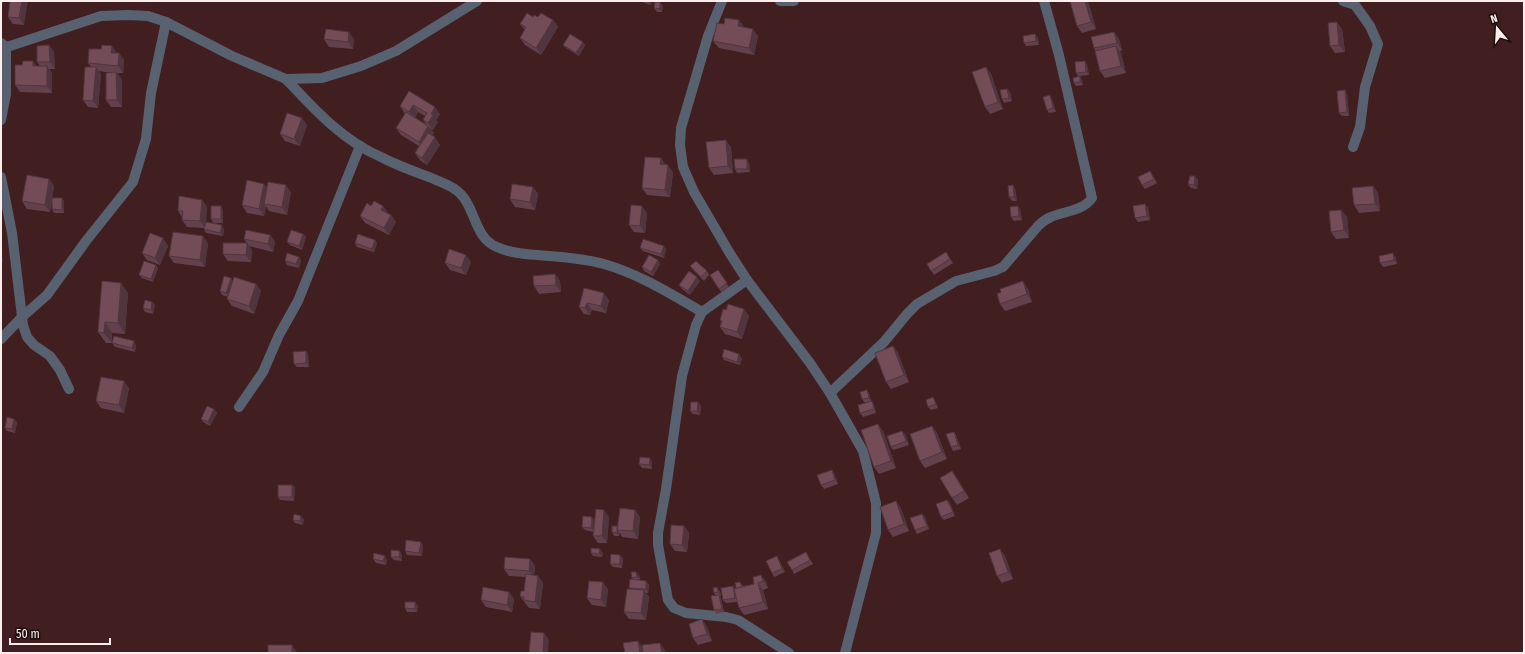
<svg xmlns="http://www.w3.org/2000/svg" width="1525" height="654" font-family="'Fira Sans Condensed',sans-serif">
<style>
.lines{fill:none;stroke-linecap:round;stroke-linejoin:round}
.street{stroke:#58616f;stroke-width:10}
.wall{fill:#63414c;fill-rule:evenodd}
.shaded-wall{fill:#50353e}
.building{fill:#734c58;stroke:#50353e}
</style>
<rect width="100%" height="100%" fill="#411e1f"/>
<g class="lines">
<g class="street">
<polyline points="722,1 708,36 681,128 680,145 683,167 694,192 729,252 747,280 810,363 830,393 863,451 876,503 876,533 845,653"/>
<polyline points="780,1 794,1"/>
<polyline points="1343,1 1355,5 1370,26 1378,44 1365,87 1360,127 1353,147"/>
<polyline points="1,43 6,47 6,94 1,120"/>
<polyline points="1,49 101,16 128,15 148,16 166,22 232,56 286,79 322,78 361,66 396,51 477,1"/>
<path d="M 286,79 C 314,109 342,140 381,157 C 396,165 413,171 429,177 C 438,181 448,184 456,190 C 476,204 473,238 497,247 C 509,253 525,254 538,255 C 560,257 583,258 604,264 C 639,274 671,294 702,312"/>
<polyline points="1,177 12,233 23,325 27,337 34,345 50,356 60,370 69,389"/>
<polyline points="747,280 702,312 696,325 682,376 666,489 658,533 658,545 668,600 674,608 686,613 726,617 738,620 789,653"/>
<polyline points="1,339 22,317 47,295 86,241 133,182 146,139 151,93 166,22"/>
<path d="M 830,393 L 884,342 L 907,314 L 917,304 L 956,281 L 994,271 L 1003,267 L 1038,226 C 1042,222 1046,219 1051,217 C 1065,211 1083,211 1092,198 L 1059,55 L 1044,1"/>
<polyline points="239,407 263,372 279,335 298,301 360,146"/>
</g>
</g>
<g class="wall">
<polygon points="10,1 24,25 13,24 8,17"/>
<polygon points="640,1 652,1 650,5"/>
<polygon points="1070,1 1087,1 1089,4 1096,29 1082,33 1077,26"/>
<polygon points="663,6 662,12 657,12 654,8"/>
<polygon points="533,17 538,17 553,20 558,27 541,55 525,45 520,38 525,30 520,24"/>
<polygon points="739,20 744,27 758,36 754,55 719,48 713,41 724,24"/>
<polygon points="1342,29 1345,52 1335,53 1330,46"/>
<polygon points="1114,32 1119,39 1122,50 1120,51 1121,53 1126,73 1105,78 1100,71 1095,51 1094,48"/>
<polygon points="1035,34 1038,38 1039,45 1026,46 1024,43"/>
<polygon points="324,39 354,39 353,49 329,47"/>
<polygon points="49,45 54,52 55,69 49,69 52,73 52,93 20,92 15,85 36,66 40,66 37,62"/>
<polygon points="563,45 585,45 579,56 566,48"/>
<polygon points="117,53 119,53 124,60 123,73 117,73 122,80 122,107 111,107 106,100 114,73 98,71 101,74 98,108 88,107 83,100 91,67 88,63"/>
<polygon points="1085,61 1087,65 1089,75 1078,76 1076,73"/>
<polygon points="986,67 991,74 1003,109 990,114 985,107"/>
<polygon points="1082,80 1083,85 1076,86 1074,83"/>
<path d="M 409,91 L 440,114 L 436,120 L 438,122 L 433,130 L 430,128 L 434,133 L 432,135 L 440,145 L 427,165 L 420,160 L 415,153 L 419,146 L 401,135 L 396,128 L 405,114 L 400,106 ZM 418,112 L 425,116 L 423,120 L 426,124 L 415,118 Z"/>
<polygon points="1010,92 1012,101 1004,103 1002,99"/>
<polygon points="1347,94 1349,116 1342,116 1339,113"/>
<polygon points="1052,99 1056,112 1049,113 1047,110"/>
<polygon points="307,125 300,146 285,141 280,134"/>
<polygon points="731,147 733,173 714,175 709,168"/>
<polygon points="661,158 665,164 673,172 670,197 647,195 642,188"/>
<polygon points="749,163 750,172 737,173 735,169"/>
<polygon points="1150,171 1157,183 1145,189 1142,185"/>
<polygon points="49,179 54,186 52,198 62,198 64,202 64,213 54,213 52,209 52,201 50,212 27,209 22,201"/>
<polygon points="1198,180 1197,189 1191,188 1188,184"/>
<polygon points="1373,186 1378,193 1380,211 1359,213 1354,205"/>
<polygon points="533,187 538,194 535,210 515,207 510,199"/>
<polygon points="267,188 291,192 287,215 269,211 266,206 264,216 247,213 242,205"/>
<polygon points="1015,188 1017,201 1012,201 1009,197"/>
<polygon points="202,200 207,207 206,222 224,229 223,236 206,233 204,229 204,228 187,227 182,220 182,217 178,211"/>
<polygon points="1145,204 1148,208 1150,220 1138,222 1135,218"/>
<polygon points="371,206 383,206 388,213 388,214 391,215 396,222 389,235 365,223 360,216"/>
<polygon points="1018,206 1020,209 1022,220 1014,221 1011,217"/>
<polygon points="223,210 223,223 213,223 211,219"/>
<polygon points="1341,210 1347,217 1349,238 1336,239 1331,232"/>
<polygon points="647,213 645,233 634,232 629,225"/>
<polygon points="303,234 306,237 302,250 290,245 287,242"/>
<polygon points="270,235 275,242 273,252 249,246 244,239"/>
<polygon points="163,238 168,246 160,265 147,260 142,253"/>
<polygon points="375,240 377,243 374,252 357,247 355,243"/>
<polygon points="208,243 205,267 174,263 169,256"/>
<polygon points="247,243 252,250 251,262 228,261 223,254"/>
<polygon points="640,248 666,249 664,258 643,251"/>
<polygon points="946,252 953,263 934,275 927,264"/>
<polygon points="1395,256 1397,264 1383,267 1380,263"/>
<polygon points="299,257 301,260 299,268 287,265 285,261"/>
<polygon points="658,260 660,264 653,276 644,271 642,267"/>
<polygon points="471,262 466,275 450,270 445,263"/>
<polygon points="690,266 707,271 709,275 704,281 693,270"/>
<polygon points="158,268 153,282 142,278 139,275"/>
<polygon points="718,270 729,287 721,292 710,275"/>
<polygon points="555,274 560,281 561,292 539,294 534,286"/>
<polygon points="231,278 233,281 256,284 261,291 254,314 232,306 227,299 228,297 222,295 220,291"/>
<polygon points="102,281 128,293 125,334 112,333 112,343 106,343 98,332"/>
<polygon points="700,281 690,295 682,289 679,285"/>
<polygon points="584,288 609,300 606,313 592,310 590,315 584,314 579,307"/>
<polygon points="1028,289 1032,302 1005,311 1000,304 1001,292"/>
<polygon points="155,305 153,314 145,312 143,308"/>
<polygon points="744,309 749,316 742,339 725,334 720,327 721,322 720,320 726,310"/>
<polygon points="112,343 136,345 135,352 115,347"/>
<polygon points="893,346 898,353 909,382 891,389 886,382"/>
<polygon points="306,351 308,355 309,367 297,367 294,364"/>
<polygon points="722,357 742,358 740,365 724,360"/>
<polygon points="129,388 124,413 101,408 96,401"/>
<polygon points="867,390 869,394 871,401 874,405 876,413 863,417 860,413 865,403 862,399"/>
<polygon points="935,401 938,408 931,410 928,407"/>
<polygon points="698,402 701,406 700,415 693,414 690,411"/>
<polygon points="214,409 217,413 210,426 203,422 201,419"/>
<polygon points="17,422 15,433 7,431 5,428"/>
<polygon points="932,426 937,433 947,459 925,468 920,461"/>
<polygon points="883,431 896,468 879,474 874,467"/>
<polygon points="902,431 905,434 909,445 893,450 891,447"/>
<polygon points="954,432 956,435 961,449 953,451 951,447"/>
<polygon points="652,462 652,469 642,468 639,464"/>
<polygon points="952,471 957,478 969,498 957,505 952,498"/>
<polygon points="834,473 838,484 824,489 821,485"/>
<polygon points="292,485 295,488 294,501 280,500 278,497"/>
<polygon points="947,500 950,503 955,516 944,520 941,517"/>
<polygon points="896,501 901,509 909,531 893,537 888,530"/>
<polygon points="635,510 640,517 638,539 622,537 620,533 619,536 614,536 612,532"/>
<polygon points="592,517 594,521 609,517 607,543 598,543 593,536 593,532 585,530 582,527"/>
<polygon points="925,517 929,529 917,534 915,530"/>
<polygon points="304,519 303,525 295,523 293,520"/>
<polygon points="684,526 689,533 687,552 675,551 670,544"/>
<polygon points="423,545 422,556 407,555 405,551"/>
<polygon points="1000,549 1005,556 1013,579 1002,583 997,576"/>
<polygon points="591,553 603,553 602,557 593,556"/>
<polygon points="402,555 402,561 394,560 391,557"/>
<polygon points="808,556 813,564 794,574 792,570"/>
<polygon points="623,558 622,568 613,567 610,564"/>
<polygon points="373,559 387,559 386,565 376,563"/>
<polygon points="530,559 535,566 534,575 538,576 543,583 540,609 529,608 520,596 524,591 526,577 509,576 504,569"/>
<polygon points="779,560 785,572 774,577 772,573"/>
<polygon points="636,572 639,575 640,580 646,581 649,585 648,593 646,593 649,597 646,620 629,619 624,612 630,589 629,588 633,580 632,578"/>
<polygon points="761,575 766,582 768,588 763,590 768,609 744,615 739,608 737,602 726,603 723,600 733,586 735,589 736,588 740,582 743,586 754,584"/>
<polygon points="608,589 606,607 592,605 587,598"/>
<polygon points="720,591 721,596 720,596 721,599 724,612 716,614 714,610 716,596 714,593"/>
<polygon points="509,592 514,599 512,612 486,607 481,600"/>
<polygon points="418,606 417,612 407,612 405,608"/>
<polygon points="702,619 707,627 712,641 698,645 693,638"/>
</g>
<g class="shaded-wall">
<polygon points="1,1 3,1 1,17"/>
<polygon points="22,1 28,1 24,25 19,18"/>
<polygon points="647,1 652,1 650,5"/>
<polygon points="1085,1 1087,1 1089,4 1096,29 1091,22"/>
<polygon points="660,2 663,6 662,12 660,9"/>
<polygon points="553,20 558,27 541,55 536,48"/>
<polygon points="739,20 744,27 738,26"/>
<polygon points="1337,22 1342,29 1345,52 1339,45"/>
<polygon points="753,29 758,36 754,55 749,48"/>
<polygon points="349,32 354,39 353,49 348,42"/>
<polygon points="1114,32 1119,39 1122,50 1117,43"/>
<polygon points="1035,34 1038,38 1039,45 1036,41"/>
<polygon points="583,42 585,45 579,56 576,53"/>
<polygon points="49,45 54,52 55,69 50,62"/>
<polygon points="112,46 117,53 111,53"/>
<polygon points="1116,46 1121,53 1126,73 1121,66"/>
<polygon points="119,53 124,60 123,73 118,66"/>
<polygon points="33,61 38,68 33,66"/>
<polygon points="1085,61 1087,65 1089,75 1086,72"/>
<polygon points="47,66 52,73 52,93 47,86"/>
<polygon points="96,67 101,74 98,108 93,101"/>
<polygon points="986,67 991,74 1003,109 998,102"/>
<polygon points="116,72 122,80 122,107 117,100"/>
<polygon points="1080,76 1082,80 1083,85 1080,82"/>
<polygon points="1007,89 1010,92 1012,101 1009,98"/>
<polygon points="1345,90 1347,94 1349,116 1347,112"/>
<polygon points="1050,95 1052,99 1056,112 1053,108"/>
<polygon points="413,105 418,112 414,119 409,112"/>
<polygon points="435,107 440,114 436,120 438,122 433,130 428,123 431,114"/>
<polygon points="302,118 307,125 300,146 294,139"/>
<polygon points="428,126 434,133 424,149 419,142"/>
<polygon points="435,137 440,145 427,165 422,158"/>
<polygon points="726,140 731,147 733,173 728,166"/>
<polygon points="661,158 666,165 660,164"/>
<polygon points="747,159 749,163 750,172 747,169"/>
<polygon points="668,165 673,172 670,197 665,190"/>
<polygon points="1195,176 1198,180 1197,189 1194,185"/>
<polygon points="49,179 54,186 50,212 45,205"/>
<polygon points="264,184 270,191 264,204 266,206 264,216 259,209"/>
<polygon points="286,185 291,192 287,215 282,207"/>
<polygon points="1013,185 1015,188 1017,201 1014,197"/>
<polygon points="1373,186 1378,193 1380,211 1375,204"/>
<polygon points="533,187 538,194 535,210 530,202"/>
<polygon points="62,198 64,202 64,213 62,210"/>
<polygon points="202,200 207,207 205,228 200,221"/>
<polygon points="1145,204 1148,208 1150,220 1147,216"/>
<polygon points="221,206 223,210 223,223 221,219"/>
<polygon points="383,206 388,213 386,218 381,210"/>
<polygon points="642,206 647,213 645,233 640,226"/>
<polygon points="1018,206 1020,209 1022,220 1019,216"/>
<polygon points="1341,210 1347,217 1349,238 1344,230"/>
<polygon points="391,215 396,222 389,235 384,228"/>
<polygon points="222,225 224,229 223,236 220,233"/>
<polygon points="303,234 306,237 302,250 299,246"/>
<polygon points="270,235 275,242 273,252 268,244"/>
<polygon points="203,236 208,243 205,267 200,260"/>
<polygon points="163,238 168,246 160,265 155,258"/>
<polygon points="1,239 3,263 1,260"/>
<polygon points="375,240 377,243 374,252 372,249"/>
<polygon points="247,243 252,250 251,262 246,255"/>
<polygon points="664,246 666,249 664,258 661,254"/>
<polygon points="1393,253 1395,256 1397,264 1394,260"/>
<polygon points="466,255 471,262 466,275 461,268"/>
<polygon points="299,257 301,260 299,268 296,264"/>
<polygon points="658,260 660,264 653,276 651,272"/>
<polygon points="156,265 158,268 153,282 151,279"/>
<polygon points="555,274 560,281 561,292 556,285"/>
<polygon points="697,277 700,281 690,295 688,291"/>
<polygon points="231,278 233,282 229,297 226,293"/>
<polygon points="1023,281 1028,289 1032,302 1027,294"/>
<polygon points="121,283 128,293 125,334 118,323"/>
<polygon points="256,284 261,291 254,314 249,306"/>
<polygon points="604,293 609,300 606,313 601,306"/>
<polygon points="152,302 155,305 153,314 151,310"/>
<polygon points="587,303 592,310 590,315 585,308"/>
<polygon points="744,309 749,316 742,339 737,332"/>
<polygon points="105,322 112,333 112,343 104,333"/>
<polygon points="134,341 136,345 135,352 132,348"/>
<polygon points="893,346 898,353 909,382 904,375"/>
<polygon points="306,351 308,355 309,367 306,363"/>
<polygon points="739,354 742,358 740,365 737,362"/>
<polygon points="124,381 129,388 124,413 119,405"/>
<polygon points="867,390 869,394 871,401 869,398"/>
<polygon points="872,401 874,405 876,413 874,409"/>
<polygon points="698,402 701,406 700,415 697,411"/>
<polygon points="214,409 217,413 210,426 208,422"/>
<polygon points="14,419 17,422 15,433 12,429"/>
<polygon points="878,424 883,431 896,468 891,461"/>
<polygon points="932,426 937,433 947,459 942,452"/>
<polygon points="902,431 905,434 909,445 906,441"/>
<polygon points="954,432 956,435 961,449 958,445"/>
<polygon points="650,458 652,462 652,469 649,465"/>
<polygon points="832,470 834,473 838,484 835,480"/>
<polygon points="952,471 957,478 969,498 964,491"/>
<polygon points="292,485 295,488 294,501 292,497"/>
<polygon points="947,500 950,503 955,516"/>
<polygon points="896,501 901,509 909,531 904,524"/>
<polygon points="604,510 609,517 607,543 602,536"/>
<polygon points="635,510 640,517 638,539 633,531"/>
<polygon points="922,514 925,517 929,529 927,526"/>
<polygon points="301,516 304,519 303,525 300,521"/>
<polygon points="592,517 595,521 594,532 591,528"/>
<polygon points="617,526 617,530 620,533 619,536 617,533"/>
<polygon points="684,526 689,533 687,552 682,545"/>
<polygon points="421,542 423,545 422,556 419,553"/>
<polygon points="600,549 603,553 602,557 599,554"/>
<polygon points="1000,549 1005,556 1013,579 1008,572"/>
<polygon points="400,551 402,555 402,561 399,557"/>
<polygon points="620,555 623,558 622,568 620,564"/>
<polygon points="385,556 387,559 386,565 383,561"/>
<polygon points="777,556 785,572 782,569"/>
<polygon points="530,559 535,566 534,578 529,571"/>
<polygon points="636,572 639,575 640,581 637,577"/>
<polygon points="761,575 766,582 768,588 763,581"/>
<polygon points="538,576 543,583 540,609 535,602"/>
<polygon points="646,581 649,585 648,593 646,589"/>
<polygon points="603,582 608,589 606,607 601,600"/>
<polygon points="758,583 763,590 768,609 763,602"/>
<polygon points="717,587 720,591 721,596 718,592"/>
<polygon points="644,590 649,597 646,620 641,613"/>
<polygon points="509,592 514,599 512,612 507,605"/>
<polygon points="719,595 721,599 724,612 722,609"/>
<polygon points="415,602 418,606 417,612 415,609"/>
<polygon points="702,619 707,627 712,641 707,634"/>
<polygon points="544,633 549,640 548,653 543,653"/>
<polygon points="638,641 643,648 643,653 640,653"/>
<polygon points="660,643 665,650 666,653 662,653"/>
<polygon points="292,645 297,652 297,653 292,653"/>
</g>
<g class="building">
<polygon points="10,1 22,1 19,18 8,17"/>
<polygon points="1070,1 1085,1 1091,22 1077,26"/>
<polygon points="655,2 660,2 660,9 654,8"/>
<polygon points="527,13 533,17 534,15 538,17 541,13 553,20 536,48 520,38 526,27 520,24"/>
<polygon points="725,18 739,20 738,26 753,29 749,48 713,41 717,23 724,24"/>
<polygon points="1337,22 1339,45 1330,46 1328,23"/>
<polygon points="326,29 349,32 348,42 324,39"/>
<polygon points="1114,32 1117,43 1094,48 1091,37"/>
<polygon points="570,34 583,42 576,53 563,45"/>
<polygon points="1035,34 1036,41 1024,43 1023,36"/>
<polygon points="49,45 50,62 37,62 37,46"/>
<polygon points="102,45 112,46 111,53 119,53 118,66 88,63 89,49 101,49"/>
<polygon points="1116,46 1121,66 1100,71 1095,51"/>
<polygon points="23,61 33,61 33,66 47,66 47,86 15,85 15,65 22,65"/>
<polygon points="1085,61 1086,72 1076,73 1075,62"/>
<polygon points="85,67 96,67 93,101 83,100"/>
<polygon points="986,67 998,102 985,107 972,72"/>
<polygon points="116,72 117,100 106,100 106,73"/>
<polygon points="1080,76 1080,82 1074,83 1073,78"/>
<polygon points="1007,89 1009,98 1002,99 1000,90"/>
<polygon points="1345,90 1347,112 1339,113 1337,91"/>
<polygon points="409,91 435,107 431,114 433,115 428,123 423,120 427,113 413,105 409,112 400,106"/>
<polygon points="1050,95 1053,108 1047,110 1043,97"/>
<polygon points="406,112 428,126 419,142 396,128"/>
<polygon points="287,113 302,118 294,139 280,134"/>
<polygon points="428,133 435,137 422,158 415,153"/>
<polygon points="726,140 728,166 709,168 706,142"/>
<polygon points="645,157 661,158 660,164 668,165 665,190 642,188"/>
<polygon points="734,159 747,159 747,169 735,169"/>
<polygon points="1150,171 1154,179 1142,185 1138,177"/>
<polygon points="27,175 49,179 45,205 22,201"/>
<polygon points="1190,176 1195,176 1194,185 1188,184"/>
<polygon points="247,180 264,184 259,209 242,205"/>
<polygon points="268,182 286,185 282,207 264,204"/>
<polygon points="512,184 533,187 530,202 510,199"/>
<polygon points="1013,185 1014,197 1009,197 1008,186"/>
<polygon points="1373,186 1375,204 1354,205 1352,188"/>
<polygon points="179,196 202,200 200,221 182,220 183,211 178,211"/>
<polygon points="52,198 62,198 62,210 52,209"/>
<polygon points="374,201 383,206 381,210 391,215 384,228 360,216 367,203 371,206"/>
<polygon points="1145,204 1147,216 1135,218 1133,206"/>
<polygon points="631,205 642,206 640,226 629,225"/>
<rect x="211" y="206" width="10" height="13"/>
<polygon points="1018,206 1019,216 1011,217 1010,207"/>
<polygon points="1341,210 1344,230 1331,232 1329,211"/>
<polygon points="206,222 222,225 220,233 204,229"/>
<polygon points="246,230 270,235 268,244 244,239"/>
<polygon points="291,230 303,234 299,246 287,242"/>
<polygon points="173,232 203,236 200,260 169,256"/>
<polygon points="150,233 163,238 155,258 142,253"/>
<polygon points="358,234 375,240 372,249 355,243"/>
<polygon points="643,239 664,246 661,254 640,248"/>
<polygon points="223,243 247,243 246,255 223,254"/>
<polygon points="449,249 466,255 461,268 445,263"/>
<polygon points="946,252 950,259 931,271 927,264"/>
<polygon points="287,253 299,257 296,264 285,261"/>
<polygon points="1393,253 1394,260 1380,263 1379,256"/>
<polygon points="649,255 658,260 651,272 642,267"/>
<polygon points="144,261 156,265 151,279 139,275"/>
<polygon points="696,261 707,271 701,277 690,266"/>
<polygon points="718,270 727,283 719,289 710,275"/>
<polygon points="689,271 697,277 688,291 679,285"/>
<polygon points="555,274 556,285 534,286 533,276"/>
<polygon points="224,276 231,278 226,293 220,291"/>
<polygon points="234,277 256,284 249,306 227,299"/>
<polygon points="102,281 121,283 118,323 105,322 104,333 98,332"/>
<polygon points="1023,281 1027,294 1000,304 997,294 1001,292 1000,289"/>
<polygon points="584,288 604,293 601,306 587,303 585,308 579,307"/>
<polygon points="145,300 152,302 151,310 143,308"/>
<polygon points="728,304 744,309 737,332 720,327 722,321 720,320 723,309 726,310"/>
<polygon points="114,336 134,341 132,348 112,343"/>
<polygon points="893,346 904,375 886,382 875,353"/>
<polygon points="724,349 739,354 737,362 722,357"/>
<polygon points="306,351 306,363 294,364 293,352"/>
<polygon points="101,377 124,381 119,405 96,401"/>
<polygon points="867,390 869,398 862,399 860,392"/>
<polygon points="933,397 936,404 928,407 926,400"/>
<polygon points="872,401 874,409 860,413 858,405"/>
<polygon points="691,402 698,402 697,411 690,411"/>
<polygon points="207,406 214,409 208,422 201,419"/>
<polygon points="7,417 14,419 12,429 5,428"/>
<polygon points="878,424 891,461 874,467 861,430"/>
<polygon points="932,426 942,452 920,461 910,434"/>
<polygon points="902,431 906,441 891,447 887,436"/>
<polygon points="954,432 958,445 951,447 946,434"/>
<polygon points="640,457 650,458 649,465 639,464"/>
<polygon points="832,470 835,480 821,485 817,475"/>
<polygon points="952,471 964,491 952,498 940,478"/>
<rect x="278" y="485" width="14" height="12"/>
<polygon points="947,500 953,512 941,517 936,504"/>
<polygon points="896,501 904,524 888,530 880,507"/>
<polygon points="620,508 635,510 633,531 617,530"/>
<polygon points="596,509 604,510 602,536 593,536"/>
<polygon points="294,514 301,516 300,521 293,520"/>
<polygon points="922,514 927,526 915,530 910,518"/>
<polygon points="583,516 592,517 591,528 582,527"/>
<polygon points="671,525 684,526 682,545 670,544"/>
<polygon points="612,526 617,526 617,533 612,532"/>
<polygon points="406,540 421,542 419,553 405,551"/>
<polygon points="591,548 600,549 599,554 591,553"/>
<polygon points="1000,549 1008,572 997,576 989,553"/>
<polygon points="391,550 400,551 399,557 391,557"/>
<polygon points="806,552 810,560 792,570 787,562"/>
<polygon points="374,553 385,556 383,561 373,559"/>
<polygon points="611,554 620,555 620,564 610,564"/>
<polygon points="777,556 782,569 772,573 766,561"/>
<polygon points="505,557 530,559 529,571 504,569"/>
<polygon points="631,572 636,572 637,577 632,578"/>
<polygon points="526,574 538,576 535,602 524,600 524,597 520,596 521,591 524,591"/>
<polygon points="761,575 763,581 758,583 763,602 739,608 734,589 754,584 753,577"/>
<polygon points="630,579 646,581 646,589 629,588"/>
<polygon points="589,581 603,582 601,600 587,598"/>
<polygon points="740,582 742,587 736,588 735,583"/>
<polygon points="733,586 735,598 723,600 721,588"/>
<polygon points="483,587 509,592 507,605 481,600"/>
<polygon points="717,587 718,592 714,593 713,588"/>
<polygon points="627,589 644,590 641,613 624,612"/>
<polygon points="719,595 722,609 714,610 711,596"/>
<polygon points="405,602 415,602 415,609 405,608"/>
<polygon points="702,619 707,634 693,638 689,624"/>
<polygon points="531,632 544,633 543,653 529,653"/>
<polygon points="638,641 640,653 625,653 623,643"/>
<polygon points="660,643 662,653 643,653 642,645"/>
<rect x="268" y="645" width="24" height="8"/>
</g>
<rect width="1525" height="654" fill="none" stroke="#feeeee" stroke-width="4"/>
<g transform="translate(1497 28) rotate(342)" stroke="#1e0e0e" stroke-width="3" paint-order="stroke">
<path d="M0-3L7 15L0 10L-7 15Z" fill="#feeeee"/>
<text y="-6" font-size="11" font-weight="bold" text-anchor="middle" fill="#feeeee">N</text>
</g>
<path d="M10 638v6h100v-6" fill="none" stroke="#feeeee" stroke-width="2"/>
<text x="16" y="638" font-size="12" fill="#feeeee" stroke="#1e0e0e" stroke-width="3" paint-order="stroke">50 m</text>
</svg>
